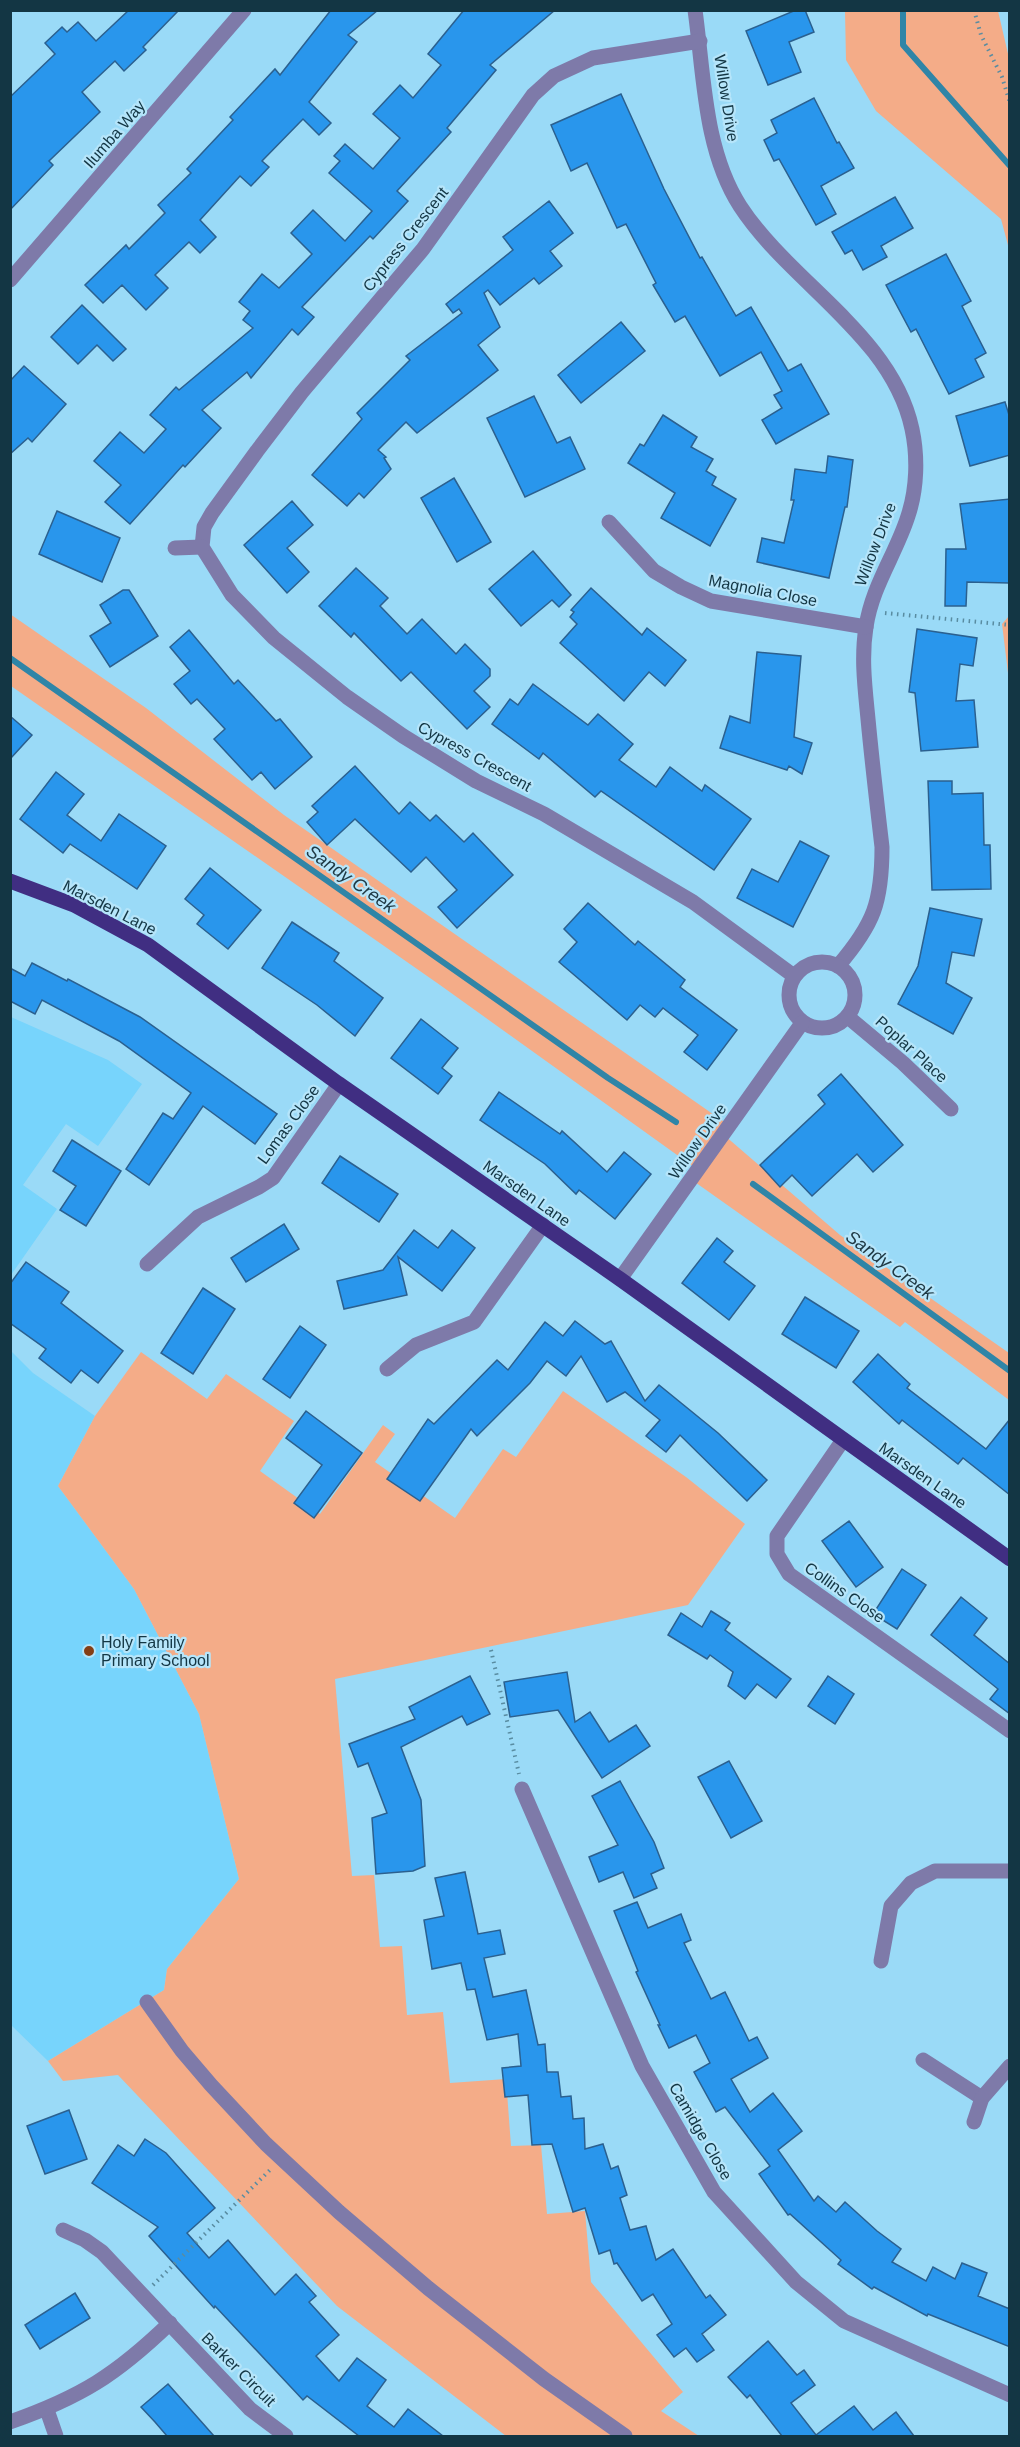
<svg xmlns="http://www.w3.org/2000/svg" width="1020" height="2447" font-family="Helvetica,sans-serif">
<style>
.built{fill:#77d4fc}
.green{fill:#f4ac88}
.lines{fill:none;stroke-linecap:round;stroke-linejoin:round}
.stream{stroke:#2f85a7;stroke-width:6}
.building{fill:#2996ec;stroke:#2b608f;stroke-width:1.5}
.path{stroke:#598ca1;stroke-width:4;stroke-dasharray:1.5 4.5;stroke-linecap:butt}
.minor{stroke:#7e7aa9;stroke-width:15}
.major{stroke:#402e82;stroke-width:15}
.poi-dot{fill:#843f16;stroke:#b6e5fa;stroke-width:2}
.labels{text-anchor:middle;stroke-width:4.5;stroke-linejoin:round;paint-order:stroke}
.street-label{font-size:16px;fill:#133644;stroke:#b6e5fa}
.poi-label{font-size:16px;fill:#133644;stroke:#b6e5fa;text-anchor:start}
.water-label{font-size:18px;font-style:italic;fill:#203a45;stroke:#b6e5fa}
</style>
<rect width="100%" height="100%" fill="#9adaf7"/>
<g class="built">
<polygon points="11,1017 108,1060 142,1084 98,1146 66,1124 23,1185 57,1209 11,1275"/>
<polygon points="10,1350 33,1373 95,1416 58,1486 134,1589 199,1714 239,1879 167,1969 164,1990 48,2061 11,2025"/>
</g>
<g class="green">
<polygon points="845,11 998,11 1009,58 1009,249 1001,219 876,111 846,60"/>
<polygon points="10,614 146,708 284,815 730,1126 724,1135 840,1235 1009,1353 1009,1400 905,1322 900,1327 692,1180 698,1170 440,985 11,686"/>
<polygon points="1009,616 1009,681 1002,624"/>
<polygon points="141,1352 207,1399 226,1374 294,1421 260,1471 320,1514 383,1425 395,1434 375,1462 455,1518 503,1449 516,1457 563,1391 686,1477 745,1524 688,1605 335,1679 352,1876 374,1875 380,1947 402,1946 407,2015 443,2012 450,2083 506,2079 511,2146 541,2145 547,2214 585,2211 591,2282 683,2392 661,2411 699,2436 506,2436 337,2306 118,2075 63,2081 48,2061 164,1990 167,1969 239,1879 199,1714 134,1589 58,1486 95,1416"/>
</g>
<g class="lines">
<g class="stream">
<polyline points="903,10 903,45 1010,166"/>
<polyline points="10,658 608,1078 676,1122"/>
<polyline points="753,1184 1010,1371"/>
</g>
</g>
<g class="building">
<polygon points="129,10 179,10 143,47 146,50 124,71 115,61 82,92 100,112 49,161 53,165 10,210 10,97 55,54 45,43 62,27 67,32 78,22 96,41"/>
<polygon points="331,10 378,10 348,35 357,42 309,102 331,123 319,135 303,119 262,161 269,167 251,186 240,176 200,220 216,237 200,253 189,242 155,275 168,288 146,310 122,285 103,303 85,285 126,245 129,249 165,213 158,205 191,173 187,169 233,120 230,117 275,69 280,75"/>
<polygon points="464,10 555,10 490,65 496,70 447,128 451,132 397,191 408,201 373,239 370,236 302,307 314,317 298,335 292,329 251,378 247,372 202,410 221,428 185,467 183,465 130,524 105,502 121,485 94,461 120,432 144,453 166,429 150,415 176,387 179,390 253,328 243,320 250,311 239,302 262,274 279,288 312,254 291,233 313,210 345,241 372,211 329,173 340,161 334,156 345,144 373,169 400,138 373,114 400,85 413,98 441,65 428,54"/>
<polygon points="796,10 805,10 814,32 789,42 801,72 768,85 746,31"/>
<polygon points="621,94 664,189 700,258 702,257 736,316 751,307 788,371 801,364 829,414 776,444 762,420 782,408 774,395 782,391 761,352 720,376 685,316 675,322 653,285 656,283 626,224 617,228 587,163 571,171 551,125"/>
<polygon points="814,98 837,143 839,142 854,168 821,186 836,214 816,225 779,159 774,161 764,140 777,133 771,120"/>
<polygon points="895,197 913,228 881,246 887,257 863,270 852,250 845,254 832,232"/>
<polygon points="549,201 573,233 550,251 562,266 539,284 534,278 500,305 488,290 484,293 500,327 478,345 498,370 417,433 406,422 378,450 386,457 384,458 391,469 364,498 359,493 347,506 312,475 362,419 357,413 410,360 406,356 462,313 459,309 453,313 446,304 513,250 503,237"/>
<polygon points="946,254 971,301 962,306 986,353 975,359 984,377 949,394 916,329 911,332 886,285"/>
<polygon points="82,305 126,349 113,361 97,345 78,364 51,337"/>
<polygon points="621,322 645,351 581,403 558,375"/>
<polygon points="24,366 66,404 32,442 28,438 10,454 10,381"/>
<polygon points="534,396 557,443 570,437 585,469 525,497 487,418"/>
<polygon points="1005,402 1010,418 1010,455 970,466 956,416"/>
<polygon points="663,415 697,437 691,447 713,459 706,471 716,477 712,485 736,499 710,546 661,518 675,493 628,463 640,444 644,446"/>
<polygon points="828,456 853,460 847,507 845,507 829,578 757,562 762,538 784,543 794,500 791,500 795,469 826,473"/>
<polygon points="454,478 491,542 457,562 421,498"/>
<polygon points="1010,499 1009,583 967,582 966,606 945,606 946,549 966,549 960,504"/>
<polygon points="292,501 313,525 287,548 309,572 287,593 244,545"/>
<polygon points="57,511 120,538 102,582 39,554"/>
<polygon points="533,551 571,595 559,607 552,600 521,626 489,589"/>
<polygon points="356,568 388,598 380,606 407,634 422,619 456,654 465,644 490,669 490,676 474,691 490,707 467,729 411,672 401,681 354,633 351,637 319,606"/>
<polygon points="591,588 642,635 647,628 686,660 665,686 649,672 624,701 560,643 577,624 570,617 574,612 571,610"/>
<polygon points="123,590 129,590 158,636 110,667 90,636 111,623 100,605"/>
<polygon points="917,629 977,638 973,666 960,664 956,701 974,700 978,747 921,751 915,693 909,692"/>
<polygon points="189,630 234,684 238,680 276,721 280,719 312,757 275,789 261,772 252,780 214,739 225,729 197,699 191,704 174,684 190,671 170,647"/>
<polygon points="757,652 801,656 794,737 812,743 802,774 789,766 787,770 720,748 730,716 750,723"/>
<polygon points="533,684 588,725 598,714 633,744 619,760 656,787 670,767 702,791 705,785 751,819 714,870 601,791 595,797 543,753 539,759 492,724 510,699 518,705"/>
<polygon points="10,716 32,735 10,759"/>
<polygon points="355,766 399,814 410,802 430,821 436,815 464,842 473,833 513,875 457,928 438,907 457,890 426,857 411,872 355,819 327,845 307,822 318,812 312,806"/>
<polygon points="56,772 84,794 67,815 101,841 119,814 166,846 137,889 70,844 63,853 20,819"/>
<polygon points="928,781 952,781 952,794 983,793 984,845 990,845 991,889 932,890"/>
<polygon points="800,841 829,856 793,927 737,898 752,869 778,882"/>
<polygon points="210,868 261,910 228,949 197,924 204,915 185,899"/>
<polygon points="588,903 635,945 638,941 685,980 680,987 737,1030 707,1070 684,1052 698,1035 663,1008 655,1017 640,1005 627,1020 559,962 577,942 564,929"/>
<polygon points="930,908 982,919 974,956 952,952 946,983 972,998 953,1034 898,1004 918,966"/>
<polygon points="292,922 339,953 334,961 383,998 355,1036 317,1005 262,968"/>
<polygon points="32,963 67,981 68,979 140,1017 277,1114 255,1144 203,1106 149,1185 126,1169 163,1113 173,1119 191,1093 119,1041 42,1000 35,1014 10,1001 10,968 25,976"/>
<polygon points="421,1019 458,1048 442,1068 452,1076 438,1094 391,1058"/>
<polygon points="841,1074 903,1145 873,1172 857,1154 812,1196 792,1175 780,1187 760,1165 825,1104 818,1095"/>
<polygon points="499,1092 560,1134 562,1131 607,1172 624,1152 651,1174 615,1219 579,1190 576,1194 545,1164 480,1120"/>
<polygon points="72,1140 121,1171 86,1226 60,1210 76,1186 53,1171"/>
<polygon points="340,1156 398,1194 379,1222 322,1183"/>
<polygon points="284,1224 299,1249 246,1282 231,1258"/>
<polygon points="414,1230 438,1248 452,1230 475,1248 442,1291 398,1257 407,1295 344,1309 337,1281 383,1270"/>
<polygon points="717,1238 733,1251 724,1262 755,1286 729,1320 682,1283"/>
<polygon points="26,1262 69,1292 61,1303 123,1351 98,1383 81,1370 71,1383 39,1358 46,1349 10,1323 10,1284"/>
<polygon points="203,1288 235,1309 193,1374 161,1353"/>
<polygon points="805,1297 859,1331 836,1368 782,1334"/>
<polygon points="575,1321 605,1344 611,1341 645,1401 659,1385 718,1433 767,1480 747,1501 680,1435 666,1452 646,1436 660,1420 625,1392 607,1402 581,1356 566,1376 547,1361 530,1383 477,1436 471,1429 420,1501 387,1479 428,1419 434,1424 497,1360 508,1370 545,1322 563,1336"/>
<polygon points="300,1326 326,1345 290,1398 263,1379"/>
<polygon points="878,1354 910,1384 907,1388 986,1449 1010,1419 1010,1495 963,1458 958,1464 902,1420 899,1424 853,1382"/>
<polygon points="306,1411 362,1453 314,1518 294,1503 322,1465 286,1438"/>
<polygon points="849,1521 883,1567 856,1587 822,1541"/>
<polygon points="902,1569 926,1585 897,1629 873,1614"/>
<polygon points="961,1597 987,1618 974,1635 1010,1664 1010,1714 990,1699 998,1689 931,1635"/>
<polygon points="711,1611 730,1623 725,1630 791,1679 776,1698 757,1684 745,1699 728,1686 733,1672 710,1655 707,1659 668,1635 681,1613 702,1627"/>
<polygon points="567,1672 575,1722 590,1712 609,1742 636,1725 650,1746 602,1778 558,1710 510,1717 504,1682"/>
<polygon points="470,1676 490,1714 467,1725 462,1716 401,1747 421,1800 425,1866 413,1871 376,1874 372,1818 387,1813 368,1763 358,1767 349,1744 415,1719 409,1707"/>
<polygon points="828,1676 854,1694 835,1724 808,1706"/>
<polygon points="729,1761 762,1821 731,1838 698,1777"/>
<polygon points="620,1781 654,1842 664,1868 651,1874 657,1888 634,1898 623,1872 599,1882 589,1857 618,1845 592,1796"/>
<polygon points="465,1872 478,1934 500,1930 505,1954 484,1958 493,1997 526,1990 538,2045 545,2044 547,2072 558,2072 561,2097 571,2096 573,2119 584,2118 585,2149 603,2144 611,2169 618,2166 627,2195 620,2198 630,2230 646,2226 656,2260 673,2249 706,2298 710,2295 726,2315 702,2334 714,2350 697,2362 686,2348 674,2357 657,2335 672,2324 653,2294 642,2301 617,2263 614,2264 610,2250 599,2254 585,2208 573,2212 552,2144 532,2145 528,2095 505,2097 502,2068 521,2066 518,2034 487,2040 475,1989 467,1990 461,1963 432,1969 424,1920 444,1916 435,1878"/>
<polygon points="637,1902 648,1928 681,1914 691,1940 684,1943 711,1999 725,1992 749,2041 757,2037 768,2058 731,2079 750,2112 773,2093 802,2131 778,2150 814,2201 818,2196 836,2212 845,2202 877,2231 901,2249 892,2262 926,2281 933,2267 955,2279 962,2263 987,2273 978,2296 1010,2309 1010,2347 928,2314 927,2316 874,2287 872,2289 838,2264 841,2260 790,2214 788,2215 759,2174 770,2166 725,2107 716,2112 694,2072 710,2063 696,2035 669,2048 658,2025 660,2025 636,1972 638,1971 614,1911"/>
<polygon points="69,2110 87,2159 45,2174 27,2126"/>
<polygon points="145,2139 166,2153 215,2208 187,2233 209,2258 228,2240 275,2295 296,2274 316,2296 309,2302 339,2335 316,2356 339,2381 357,2358 386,2380 367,2406 394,2427 408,2409 443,2436 359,2436 307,2396 303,2400 215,2306 214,2308 149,2236 158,2227 92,2183 118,2145 134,2156"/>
<polygon points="75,2293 90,2318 40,2349 25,2325"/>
<polygon points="768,2341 797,2375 804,2370 815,2385 791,2403 816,2435 854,2406 873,2430 896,2412 914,2436 782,2436 750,2395 747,2398 728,2377"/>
<polygon points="168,2384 214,2436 167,2436 155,2422 141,2407"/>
</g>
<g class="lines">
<g class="path">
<polyline points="974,10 981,35 1002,77 1010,103"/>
<polyline points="885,613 1010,625"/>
<polyline points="491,1650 519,1774"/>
<polyline points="153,2285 270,2170"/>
</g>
<g class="minor">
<path d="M 695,10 C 704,75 704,150 740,206 C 790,283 892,335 912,429 C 918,457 917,489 908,516 C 896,554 872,586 866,627 C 861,658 865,688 868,719 C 872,762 877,804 882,847 C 882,902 874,924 838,966"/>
<polyline points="700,41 593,58 554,76 533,95 423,249 302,392 257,451 212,513 204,527 202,547 232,595 274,638 347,697 403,736 476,781 544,814 693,902 794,976"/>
<polyline points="10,280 244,10"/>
<polyline points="609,522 654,571 681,587 711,601 866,627"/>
<polyline points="175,548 202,547"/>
<circle cx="822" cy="995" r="33"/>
<polyline points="848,1017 903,1063 951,1109"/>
<polyline points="147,1264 198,1217 259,1187 273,1178 339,1084"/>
<polyline points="620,1279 802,1023"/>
<polyline points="387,1369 416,1345 474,1322 543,1225"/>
<polyline points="843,1440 777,1536 777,1554 789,1574 1010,1731"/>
<polyline points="522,1789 642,2066 714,2192 796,2282 844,2321 1010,2395"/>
<polyline points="881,1961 891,1906 911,1883 935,1871 1010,1871"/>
<polyline points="147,2002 182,2051 211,2085 266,2144 339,2212 428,2288 544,2379 625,2436"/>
<polyline points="923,2060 982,2098"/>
<polyline points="974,2122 982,2098 1010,2066"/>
<polyline points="63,2230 85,2240 102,2252 250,2409 286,2436"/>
<polyline points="47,2410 56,2436"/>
<path d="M 10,2422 C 81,2397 116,2375 170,2323"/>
</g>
<polyline class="major" points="10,881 74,905 148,945 339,1084 620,1279 1010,1559"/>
</g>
<circle class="poi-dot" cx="89" cy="1651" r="6"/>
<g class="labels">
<g class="street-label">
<text transform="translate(727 98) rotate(81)" y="6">Willow Drive</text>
<text transform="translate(114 134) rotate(-49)" y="6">Ilumba Way</text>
<text transform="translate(405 239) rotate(-52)" y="6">Cypress Crescent</text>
<text transform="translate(875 544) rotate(-69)" y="6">Willow Drive</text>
<text transform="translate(763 590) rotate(11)" y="6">Magnolia Close</text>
<text transform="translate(475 756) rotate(29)" y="6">Cypress Crescent</text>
<text transform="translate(110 907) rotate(27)" y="6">Marsden Lane</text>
<text transform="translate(912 1049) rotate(42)" y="6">Poplar Place</text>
<text transform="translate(288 1124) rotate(-54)" y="6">Lomas Close</text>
<text transform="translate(697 1141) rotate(-55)" y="6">Willow Drive</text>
<text transform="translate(527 1193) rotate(35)" y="6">Marsden Lane</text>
<text transform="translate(923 1475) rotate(35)" y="6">Marsden Lane</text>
<text transform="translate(845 1592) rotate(35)" y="6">Collins Close</text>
<text transform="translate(701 2131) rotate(60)" y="6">Camidge Close</text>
<text transform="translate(239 2369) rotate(45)" y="6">Barker Circuit</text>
</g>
<g class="poi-label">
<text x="101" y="1648">Holy Family<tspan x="101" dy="18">Primary School</tspan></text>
</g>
<g class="water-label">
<text transform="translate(351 879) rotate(35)" y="6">Sandy Creek</text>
<text transform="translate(890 1265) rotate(36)" y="6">Sandy Creek</text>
</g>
</g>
<rect width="1020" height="2447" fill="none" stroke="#133644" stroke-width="24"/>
</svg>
